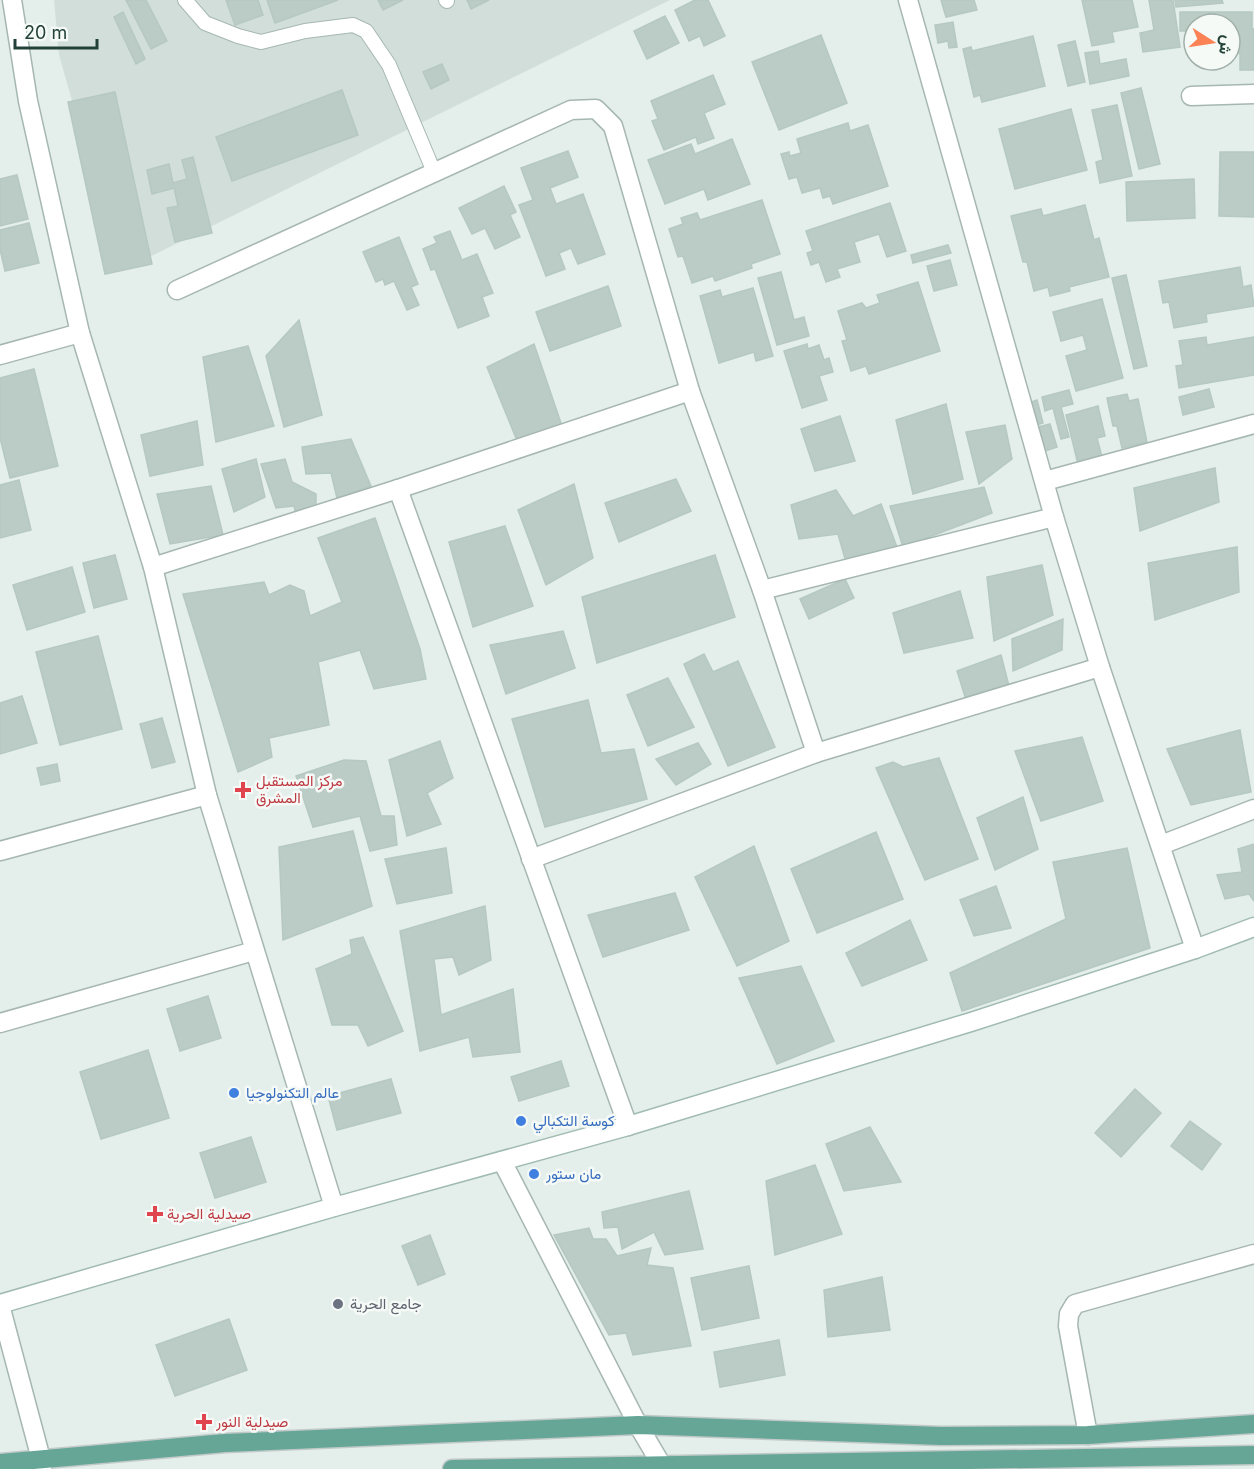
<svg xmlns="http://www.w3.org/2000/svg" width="1254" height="1469" font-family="Inter,Vazirmatn,sans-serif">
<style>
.built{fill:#d2ded9}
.building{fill:#bbccc6;stroke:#b5c8c1;stroke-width:1.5}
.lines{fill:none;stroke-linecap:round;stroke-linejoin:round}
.lane-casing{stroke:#a6b7b1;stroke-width:16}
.street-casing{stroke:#a6b7b1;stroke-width:21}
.secondary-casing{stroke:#a1bbb2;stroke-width:21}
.primary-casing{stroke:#c1cac8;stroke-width:21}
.lane{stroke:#fff;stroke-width:14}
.street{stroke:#fff;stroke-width:18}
.secondary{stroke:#fff;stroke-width:18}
.primary{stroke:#65a697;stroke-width:18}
.health-dot{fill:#e0444e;stroke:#f5faf7;stroke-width:2}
.shop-dot{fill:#3f7fe0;stroke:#f5faf7;stroke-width:2}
.worship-dot{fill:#6b7280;stroke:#f5faf7;stroke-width:2}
.labels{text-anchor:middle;stroke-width:5;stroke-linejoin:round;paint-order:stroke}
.health-label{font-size:15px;fill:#be3a42;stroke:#f5faf7;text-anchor:start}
.shop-label{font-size:15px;fill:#366cbe;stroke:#f5faf7;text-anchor:start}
.worship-label{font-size:15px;fill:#5b616d;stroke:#f5faf7;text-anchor:start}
</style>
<rect width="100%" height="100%" fill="#e4eeea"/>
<polygon class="built" points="54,0 670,0 121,271 59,55"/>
<g class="building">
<polygon points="126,0 146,0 167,41 151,49"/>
<polygon points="226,0 258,0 263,15 235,25"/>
<polygon points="267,0 338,0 275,23"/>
<polygon points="378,0 403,0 383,10"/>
<polygon points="467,0 489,0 471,9"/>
<polygon points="695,0 708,0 725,36 704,46 700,36 689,41 675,10"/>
<polygon points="941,0 974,0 977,10 946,17"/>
<polygon points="1082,0 1132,0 1138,27 1112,32 1114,42 1092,46"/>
<polygon points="1149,0 1173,0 1180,47 1143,52 1140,33 1154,30"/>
<polygon points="1175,0 1222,0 1223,3 1176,7"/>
<polygon points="123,12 145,59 136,64 114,17"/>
<polygon points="1180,12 1252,12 1252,29 1254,29 1254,70 1240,70 1240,53 1230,53 1230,24 1194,24 1194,54 1191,54 1191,31 1180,31"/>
<polygon points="665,16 679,43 647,59 634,31"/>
<polygon points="953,22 957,47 949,48 948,41 938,43 935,25"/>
<polygon points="821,35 847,103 779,130 752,62"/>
<polygon points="1033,36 1045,86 982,102 980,95 974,97 963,49 971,47 972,51"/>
<polygon points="1075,41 1085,82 1068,86 1058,45"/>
<polygon points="1098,51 1100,64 1126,59 1129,76 1090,84 1085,53"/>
<polygon points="442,64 449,80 431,89 423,72"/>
<polygon points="713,75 725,104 704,113 714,138 698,144 696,137 664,150 652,121 658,119 651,101"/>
<polygon points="1141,88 1160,164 1139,169 1121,93"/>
<polygon points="342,90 358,135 232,181 216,137"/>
<polygon points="115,92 152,264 105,274 68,102"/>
<polygon points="1117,105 1132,176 1100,183 1096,162 1103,160 1092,110"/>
<polygon points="1071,109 1087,170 1015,189 999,129"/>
<polygon points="848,123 850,131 868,125 888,186 833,204 830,196 823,198 820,188 802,193 797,177 789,179 781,154 789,152 790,156 801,153 797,139"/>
<polygon points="732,139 750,184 708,200 704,189 665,204 648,160 691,144 695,154"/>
<polygon points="568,151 578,177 550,188 556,204 583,194 605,254 578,264 571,248 559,253 565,269 546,276 519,205 533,200 521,168"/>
<polygon points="1220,152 1254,152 1254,217 1219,216"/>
<polygon points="193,157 212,233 175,242 167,208 178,206 174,188 152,194 147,170 169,164 173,183 187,179 182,160"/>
<polygon points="17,175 28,219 0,226 0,179"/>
<polygon points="1194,179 1195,218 1127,221 1126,182"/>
<polygon points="504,186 516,212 510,215 520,237 495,249 485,228 472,234 459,208"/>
<polygon points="762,200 780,254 751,264 752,268 715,281 713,276 692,283 683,256 678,257 669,229 683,224 681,218 697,213 700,220"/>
<polygon points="890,203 906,251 887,257 879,234 854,242 860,262 837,269 840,277 826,282 819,262 811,265 807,253 813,251 806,231"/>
<polygon points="1085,205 1094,240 1099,238 1109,277 1069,287 1070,291 1050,296 1048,287 1034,291 1027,262 1023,262 1011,216 1041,209 1043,216"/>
<polygon points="29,223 39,263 5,271 0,249 0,230"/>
<polygon points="450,231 462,260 477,254 493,293 482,297 489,316 458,328 435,269 431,270 423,249 437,243 434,237"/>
<polygon points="399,237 418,284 411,287 419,305 407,310 394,281 385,285 383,279 376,282 363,252"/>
<polygon points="948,245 951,253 913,263 911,255"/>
<polygon points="950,260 957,285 934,291 927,266"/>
<polygon points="1240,267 1243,287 1251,285 1254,306 1206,314 1207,322 1174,328 1169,302 1163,303 1159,281"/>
<polygon points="781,272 794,320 804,317 809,336 777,345 758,278"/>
<polygon points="1126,275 1147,366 1134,369 1112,278"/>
<polygon points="918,282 940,351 869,374 866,366 851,371 842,341 847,340 838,311 862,303 866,308 880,303 877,295"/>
<polygon points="608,286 621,326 550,351 536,312"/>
<polygon points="753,288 773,356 756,361 754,352 719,363 700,296 720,290 722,297"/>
<polygon points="1102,299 1123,378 1076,391 1066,356 1087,350 1083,335 1061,341 1053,312"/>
<polygon points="299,320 322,415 284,427 266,356"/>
<polygon points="1206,337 1207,345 1254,337 1254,375 1179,388 1176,366 1183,365 1179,341"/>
<polygon points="534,344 562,426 518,443 487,367"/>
<polygon points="807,344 808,349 819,345 824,360 829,358 833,372 819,376 827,400 802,408 784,351"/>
<polygon points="248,346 274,426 216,442 203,357"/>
<polygon points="34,369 58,466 10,478 0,438 0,378"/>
<polygon points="1209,389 1214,407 1183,415 1179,397"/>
<polygon points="1069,390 1073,404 1061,407 1069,437 1061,439 1053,408 1045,411 1042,397"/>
<polygon points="1127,394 1129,401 1138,399 1147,442 1122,448 1117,426 1113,426 1107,398"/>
<polygon points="1037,400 1043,423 1033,426 1026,404"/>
<polygon points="946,404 963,479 913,494 896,420"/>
<polygon points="1098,406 1105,436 1097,438 1103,461 1079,468 1066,415"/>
<polygon points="840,416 855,461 815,471 801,429"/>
<polygon points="197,421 203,465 150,476 141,435"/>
<polygon points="1050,424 1057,447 1045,451 1038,427"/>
<polygon points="1005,425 1012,459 979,484 966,432"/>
<polygon points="351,439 371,486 337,498 331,473 306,474 302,447"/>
<polygon points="256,459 265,497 234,512 222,469"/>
<polygon points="285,459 292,482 316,494 316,507 296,515 294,506 276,508 261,464"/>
<polygon points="1215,468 1219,502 1140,531 1134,488"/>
<polygon points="676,479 691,511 619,542 605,503"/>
<polygon points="19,480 31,530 0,538 0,485"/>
<polygon points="574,484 593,558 546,585 518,510"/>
<polygon points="211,486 223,535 170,544 157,494"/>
<polygon points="984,487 992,513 903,547 890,506"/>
<polygon points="836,490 853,516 881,504 898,550 846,562 838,534 799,539 791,505"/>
<polygon points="375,518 420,649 426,679 374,689 360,650 318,662 329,725 269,738 272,757 238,772 183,594 264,582 269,595 290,585 304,591 310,616 342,602 318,538"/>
<polygon points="505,526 533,606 473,627 449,542"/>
<polygon points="1237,547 1239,592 1155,620 1148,563"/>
<polygon points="115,555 127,599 94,608 83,563"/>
<polygon points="715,555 735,617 597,663 582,597"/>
<polygon points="1042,565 1053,615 994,641 987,577"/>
<polygon points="72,567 85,612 27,630 13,585"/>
<polygon points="845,579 854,598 809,619 800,599"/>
<polygon points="960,591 973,638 904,653 893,613"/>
<polygon points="1063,619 1062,650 1013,671 1012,639"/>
<polygon points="563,631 575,668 506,694 490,645"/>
<polygon points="98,636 122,729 60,745 36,652"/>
<polygon points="704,654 713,672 738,661 775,747 728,766 684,664"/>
<polygon points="1001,655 1009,686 967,703 957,671"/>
<polygon points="668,678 694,727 648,746 627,695"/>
<polygon points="22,696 37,743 0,754 0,703"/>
<polygon points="588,700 601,753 634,749 647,799 545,827 512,719"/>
<polygon points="162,718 175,762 152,768 140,724"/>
<polygon points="1240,730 1251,792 1191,805 1167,749"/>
<polygon points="1082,737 1103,801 1041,821 1015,751"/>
<polygon points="440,741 453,778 427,793 441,824 407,836 389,760"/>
<polygon points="698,743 711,764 676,785 656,759"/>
<polygon points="939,758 978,859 925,880 876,768 893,762 903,767"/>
<polygon points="344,760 366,761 381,816 394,816 397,845 370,851 360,816 313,827 296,776"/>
<polygon points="57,764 60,781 41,785 37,768"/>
<polygon points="1023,797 1038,849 995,870 977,818"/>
<polygon points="353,831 372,906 283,940 279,847"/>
<polygon points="876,832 903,899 817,933 791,869"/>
<polygon points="1254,844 1254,901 1249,894 1225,899 1217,875 1242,872 1238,849"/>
<polygon points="754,846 789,941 737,966 695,877"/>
<polygon points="446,848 452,893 397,904 385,859"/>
<polygon points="1127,848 1150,948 962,1011 950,973 1066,919 1053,862"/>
<polygon points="996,886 1011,928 974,936 960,900"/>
<polygon points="675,893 689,930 603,957 588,915"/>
<polygon points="485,906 491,960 459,975 453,957 434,959 441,1015 513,989 520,1052 473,1057 469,1037 420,1051 400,931"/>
<polygon points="910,920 927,960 862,986 846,953"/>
<polygon points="363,937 403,1031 368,1046 358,1025 332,1025 316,969 352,954 350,940"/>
<polygon points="801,966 834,1041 777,1064 739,978"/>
<polygon points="208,996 221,1038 180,1051 167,1009"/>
<polygon points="148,1050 169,1118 101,1139 80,1072"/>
<polygon points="561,1061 569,1086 519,1101 511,1077"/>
<polygon points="391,1079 401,1113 337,1130 328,1096"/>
<polygon points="1135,1089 1161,1113 1121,1157 1095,1133"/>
<polygon points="1190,1121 1221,1144 1202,1170 1171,1146"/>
<polygon points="870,1127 901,1182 844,1191 826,1144"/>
<polygon points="251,1137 266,1182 215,1198 200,1153"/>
<polygon points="815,1165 842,1234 775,1255 766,1181"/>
<polygon points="689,1191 703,1249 665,1255 654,1232 622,1249 618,1227 604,1228 602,1212"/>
<polygon points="589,1228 593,1239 606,1239 617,1256 651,1248 647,1265 673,1268 691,1346 633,1355 626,1333 609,1335 554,1235"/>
<polygon points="430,1235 445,1274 418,1285 402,1246"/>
<polygon points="749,1266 759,1318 702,1330 691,1278"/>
<polygon points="882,1277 890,1330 828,1337 824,1290"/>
<polygon points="229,1319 247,1370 175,1396 156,1345"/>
<polygon points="779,1340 785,1375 720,1387 714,1352"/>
</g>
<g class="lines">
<defs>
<g id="lane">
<polyline points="185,0 205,23 238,36 261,42 305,31 353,25 366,31 389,65 434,172"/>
<polyline points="446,0 447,1"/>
</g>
<g id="street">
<polyline points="12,0 28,101 80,333 153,567 207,795 334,1207"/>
<polyline points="908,0 1054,517 1100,667 1195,949"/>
<polyline points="1191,96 1254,94"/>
<polyline points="177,290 571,110 596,109 613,126 690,391 762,590 816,753"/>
<polyline points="0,355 80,333"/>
<polyline points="1045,481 1254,424"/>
<polyline points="398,489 628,1126"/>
<polyline points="153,567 398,489 690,391"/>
<polyline points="762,590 1054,517"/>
<polyline points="1161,845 1254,809"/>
<polyline points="0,851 207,795"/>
<polyline points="531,859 816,753 1100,667"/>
<polyline points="0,1023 254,951"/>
<polyline points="502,1161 638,1425 664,1469"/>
<polyline points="0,1305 41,1459 42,1469"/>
<polyline points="1088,1435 1068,1326 1069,1314 1075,1304 1254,1254"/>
</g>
<polyline id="secondary" points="0,1304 334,1207 628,1126 971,1022 1195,949 1254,927"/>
<g id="primary">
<polyline points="0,1463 225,1443 638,1425 941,1436 1088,1435 1254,1424"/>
<polyline points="452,1469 1254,1455"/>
</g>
</defs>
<use href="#lane" class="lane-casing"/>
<use href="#street" class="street-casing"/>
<use href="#secondary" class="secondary-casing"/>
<use href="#primary" class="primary-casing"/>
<use href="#lane" class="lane"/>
<use href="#street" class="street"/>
<use href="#secondary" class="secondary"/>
<use href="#primary" class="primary"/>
</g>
<g class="health-dot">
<path d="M240 781h6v6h6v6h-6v6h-6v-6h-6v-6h6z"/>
<path d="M152 1205h6v6h6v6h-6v6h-6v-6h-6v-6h6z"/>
<path d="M201 1413h6v6h6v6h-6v6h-6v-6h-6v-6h6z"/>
</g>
<g class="shop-dot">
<circle cx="234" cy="1093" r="6"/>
<circle cx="521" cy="1121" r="6"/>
<circle cx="534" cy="1174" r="6"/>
</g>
<circle class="worship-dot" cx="338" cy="1304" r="6"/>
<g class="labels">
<g class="health-label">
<text x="256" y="786">مركز المستقبل<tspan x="256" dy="17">المشرق</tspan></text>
<text x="167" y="1219">صيدلية الحرية</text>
<text x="216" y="1427">صيدلية النور</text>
</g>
<g class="shop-label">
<text x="246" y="1098">عالم التكنولوجيا</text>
<text x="533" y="1126">كوسة التكبالي</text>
<text x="546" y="1179">مان ستور</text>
</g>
<g class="worship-label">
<text x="350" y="1309">جامع الحرية</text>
</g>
</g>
<g transform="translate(1212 42) rotate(102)"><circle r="28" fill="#f5faf7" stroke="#a1b0ab" stroke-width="1.5"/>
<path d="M0-4.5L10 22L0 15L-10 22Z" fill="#fa8255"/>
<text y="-9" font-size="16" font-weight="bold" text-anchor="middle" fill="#224139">ش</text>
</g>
<path d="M15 39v9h82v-9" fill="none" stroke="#224139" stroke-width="3"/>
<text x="24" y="39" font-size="18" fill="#224139" stroke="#f5faf7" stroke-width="4.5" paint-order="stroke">20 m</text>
</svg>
